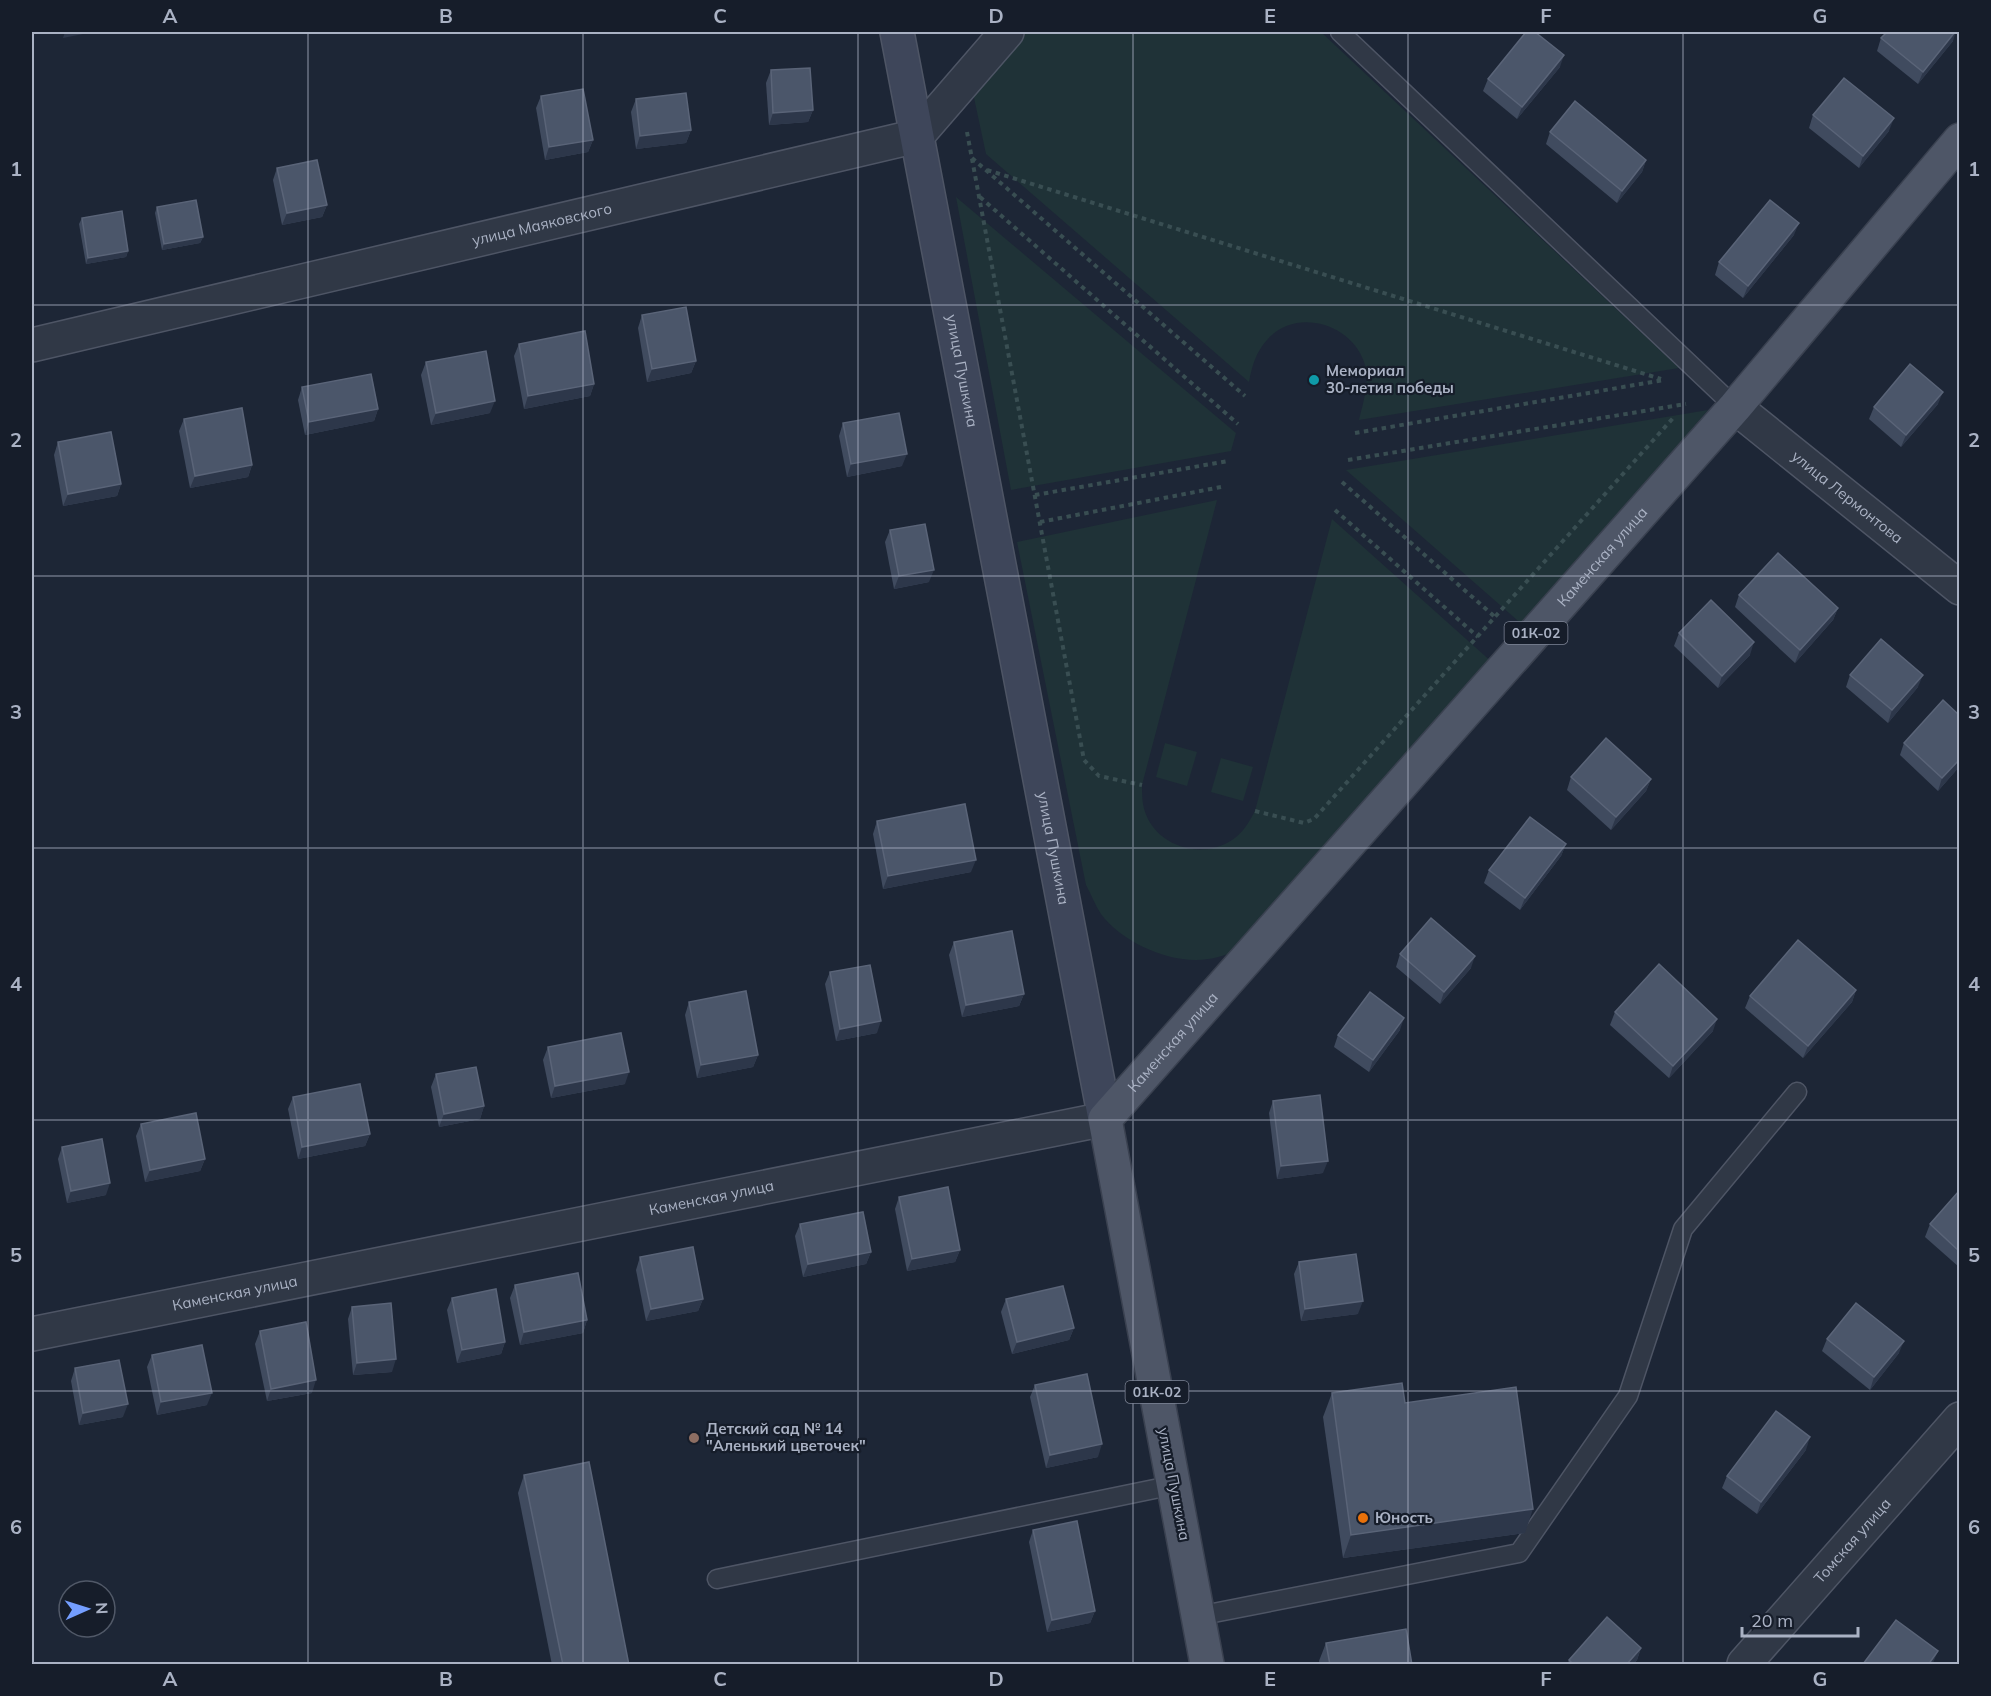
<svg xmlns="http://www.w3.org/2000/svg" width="1991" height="1696" font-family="Mulish,sans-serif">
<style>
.green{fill:#1f3237}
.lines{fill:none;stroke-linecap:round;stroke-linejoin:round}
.lane-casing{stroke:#4e5565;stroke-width:21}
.street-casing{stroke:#4e5565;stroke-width:36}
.secondary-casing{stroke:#4e5565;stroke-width:36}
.primary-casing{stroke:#3a4150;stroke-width:36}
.path{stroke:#394e52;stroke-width:4;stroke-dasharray:4.5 4.5;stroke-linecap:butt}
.lane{stroke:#303846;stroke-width:18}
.street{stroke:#303846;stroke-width:33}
.secondary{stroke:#3e465a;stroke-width:33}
.primary{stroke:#4e5667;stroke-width:33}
.wall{fill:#404b5f}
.shaded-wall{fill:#2d374a}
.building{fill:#4b566a;stroke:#5a6478;stroke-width:1.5}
.grid{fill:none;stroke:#aab2c4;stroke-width:1.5;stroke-opacity:0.55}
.culture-dot{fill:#0f9aa8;stroke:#161d2a;stroke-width:2}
.education-dot{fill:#8d6e63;stroke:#161d2a;stroke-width:2}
.food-dot{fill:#e8710a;stroke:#161d2a;stroke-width:2}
.labels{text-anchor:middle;stroke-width:4.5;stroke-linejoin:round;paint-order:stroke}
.shield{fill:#161d2a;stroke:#7e8596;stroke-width:1.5}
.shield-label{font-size:14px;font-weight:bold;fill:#aab2c4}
.street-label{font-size:15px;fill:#aab2c4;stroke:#161d2a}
.poi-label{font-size:15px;font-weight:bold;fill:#aab2c4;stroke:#161d2a;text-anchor:start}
.neatline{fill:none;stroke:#aab2c4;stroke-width:2}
.grid-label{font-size:20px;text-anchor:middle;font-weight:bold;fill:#aab2c4}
</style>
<rect width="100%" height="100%" fill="#1d2636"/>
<g class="green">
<path d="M 1026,32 L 1321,32 L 1679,368 L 1359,420 C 1363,402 1371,380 1364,362 C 1351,323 1295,307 1267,340 C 1256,352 1252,366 1249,382 L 986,154 L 973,93 Z"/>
<polygon points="956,197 1236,433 1231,451 1011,490"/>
<polygon points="1708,410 1525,627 1346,470"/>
<path d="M 1217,500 L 1142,785 C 1142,791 1142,798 1143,804 C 1150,844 1199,862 1232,840 C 1243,833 1249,822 1255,811 L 1332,519 L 1494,664 L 1240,950 C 1229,953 1219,958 1208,959 C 1173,965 1122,943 1101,914 C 1095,905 1091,894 1086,885 L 1017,542 Z"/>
<polygon points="1165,743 1197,752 1187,786 1156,777"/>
<polygon points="1221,758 1253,767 1243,801 1211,792"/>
</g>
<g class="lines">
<defs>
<g id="lane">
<polyline points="1340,32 1735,407"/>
<polyline points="717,1579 1174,1485"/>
<polyline points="1198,1616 1519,1553 1628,1396 1683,1229 1797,1092"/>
</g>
<g id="street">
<path id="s1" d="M 32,345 L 917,136 L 1007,32"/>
<path id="s2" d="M 1735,407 L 1960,588"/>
<path id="s3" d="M 32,1334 L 1105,1119"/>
<path id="s4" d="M 1744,1664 L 1960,1419"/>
</g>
<g id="secondary">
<path id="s5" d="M 897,32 L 1105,1119"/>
</g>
<g id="primary">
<path id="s6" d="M 1207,1664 L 1105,1119 L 1735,407 L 1960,140"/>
</g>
</defs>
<use href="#lane" class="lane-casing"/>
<use href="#street" class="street-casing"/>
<use href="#secondary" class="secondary-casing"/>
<use href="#primary" class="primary-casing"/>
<g class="path">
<polyline points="967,132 1084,760 1099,776 1142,785"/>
<polyline points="972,158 1245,396"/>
<polyline points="987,170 1661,379"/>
<polyline points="980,197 1238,424"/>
<polyline points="1355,433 1664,380"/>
<polyline points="1348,460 1686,404"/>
<polyline points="1342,482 1495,617"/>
<polyline points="1035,495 1228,461"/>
<polyline points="1335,510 1478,637"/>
<polyline points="1040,522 1221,487"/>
<polyline points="1255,811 1304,823 1314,819 1674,417"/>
</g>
<use href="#lane" class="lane"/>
<use href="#street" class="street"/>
<use href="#secondary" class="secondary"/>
<use href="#primary" class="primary"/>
</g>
<g class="wall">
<polygon points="1881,38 1953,41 1918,84 1877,51"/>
<polygon points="1560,67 1517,119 1483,91 1488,79"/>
<polygon points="771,70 813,110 808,122 769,125 766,83"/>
<polygon points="541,96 593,140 588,152 545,160 536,108"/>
<polygon points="636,99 691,130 686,143 636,149 631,112"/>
<polygon points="1813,115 1889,131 1859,168 1809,128"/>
<polygon points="1550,132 1646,160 1642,172 1617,203 1546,144"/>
<polygon points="277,168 327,205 322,217 282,225 273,180"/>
<polygon points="157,207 203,237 200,243 162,250 155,213"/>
<polygon points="82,218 128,251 126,257 86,264 79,224"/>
<polygon points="1794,235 1743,298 1715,275 1719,262"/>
<polygon points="642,315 696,361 691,373 647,382 638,328"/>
<polygon points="519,344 594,384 590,396 524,409 514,356"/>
<polygon points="426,362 490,413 431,425 421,375"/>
<polygon points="302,387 378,409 374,421 305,435 298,400"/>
<polygon points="1938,404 1901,447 1869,419 1874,407"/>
<polygon points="184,419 252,465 248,477 190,488 179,431"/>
<polygon points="843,423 902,466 847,477 839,436"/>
<polygon points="58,442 121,484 117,496 63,506 54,455"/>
<polygon points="890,530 929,582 894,589 885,542"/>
<polygon points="1739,595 1838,608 1833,620 1795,663 1735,607"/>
<polygon points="1679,633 1750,655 1718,688 1674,646"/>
<polygon points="1850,675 1918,687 1888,723 1846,687"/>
<polygon points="1904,743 1959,767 1938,791 1900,755"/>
<polygon points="1571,777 1651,779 1646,791 1611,830 1567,790"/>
<polygon points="877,821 971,872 883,889 873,834"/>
<polygon points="1566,844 1561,856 1520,910 1484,883 1489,870"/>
<polygon points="954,942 1024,994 1019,1006 962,1017 949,955"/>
<polygon points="1400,954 1471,968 1440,1004 1396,967"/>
<polygon points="830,972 877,1033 836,1041 825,984"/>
<polygon points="1856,990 1852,1002 1803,1058 1745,1008 1750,996"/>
<polygon points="689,1002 758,1055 753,1067 697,1078 685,1015"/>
<polygon points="1615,1012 1713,1031 1669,1078 1610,1025"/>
<polygon points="1400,1030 1369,1072 1334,1047 1338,1035"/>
<polygon points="548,1047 625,1084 551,1098 543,1060"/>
<polygon points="436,1074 484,1106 480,1119 439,1127 431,1087"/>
<polygon points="293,1097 370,1134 365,1146 298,1159 288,1109"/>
<polygon points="1273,1101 1323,1173 1277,1179 1269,1113"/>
<polygon points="141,1124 205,1159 200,1171 145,1182 136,1136"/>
<polygon points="62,1147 106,1195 67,1203 58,1159"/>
<polygon points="1959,1191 1959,1267 1925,1237 1930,1224"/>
<polygon points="899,1197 960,1250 955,1262 907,1271 895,1209"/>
<polygon points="800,1224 871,1252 866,1264 803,1277 795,1236"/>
<polygon points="640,1257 703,1299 698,1311 646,1321 636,1270"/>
<polygon points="1299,1262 1358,1314 1301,1321 1294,1274"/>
<polygon points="515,1285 587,1320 583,1333 520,1345 510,1298"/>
<polygon points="452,1298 505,1342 501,1354 457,1363 447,1310"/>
<polygon points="1006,1299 1074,1328 1069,1340 1012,1354 1001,1312"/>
<polygon points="352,1307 392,1372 353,1375 348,1319"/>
<polygon points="260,1331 312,1393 267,1401 255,1344"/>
<polygon points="1827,1339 1899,1353 1870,1390 1822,1351"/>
<polygon points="152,1355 207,1405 157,1415 147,1367"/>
<polygon points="75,1368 123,1417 79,1425 71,1381"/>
<polygon points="1035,1385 1098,1457 1046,1468 1030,1397"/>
<polygon points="1332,1393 1405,1403 1525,1533 1343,1558 1323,1417"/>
<polygon points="1806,1450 1757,1514 1722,1488 1727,1476"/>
<polygon points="524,1475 629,1665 552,1665 518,1493"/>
<polygon points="1033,1530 1095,1611 1090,1623 1047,1632 1029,1542"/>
<polygon points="1326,1643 1412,1665 1320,1665 1319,1661"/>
<polygon points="1641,1648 1637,1660 1633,1665 1567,1665 1569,1660"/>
</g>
<g class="shaded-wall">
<polygon points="65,32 93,32 63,38"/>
<polygon points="1955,32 1956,32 1953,41 1918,84 1923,72"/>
<polygon points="1564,55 1560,67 1517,119 1522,107"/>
<polygon points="813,110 808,122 769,125 773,113"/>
<polygon points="1894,118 1889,131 1859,168 1863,156"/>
<polygon points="691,130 686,143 636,149 640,136"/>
<polygon points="593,140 588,152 545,160 549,147"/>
<polygon points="1646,160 1642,172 1617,203 1622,191"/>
<polygon points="327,205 322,217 282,225 287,213"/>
<polygon points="1799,223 1794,235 1743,298 1748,286"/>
<polygon points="203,237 200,243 162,250 164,244"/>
<polygon points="128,251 126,257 86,264 88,258"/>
<polygon points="696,361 691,373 647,382 652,369"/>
<polygon points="594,384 590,396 524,409 528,396"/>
<polygon points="1943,392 1938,404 1901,447 1906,435"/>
<polygon points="495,401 490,413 431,425 436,413"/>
<polygon points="378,409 374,421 305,435 309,422"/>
<polygon points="907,454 902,466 847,477 851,464"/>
<polygon points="252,465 248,477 190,488 195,476"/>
<polygon points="121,484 117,496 63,506 68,494"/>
<polygon points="934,570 929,582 894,589 899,576"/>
<polygon points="1838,608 1833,620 1795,663 1800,650"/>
<polygon points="1754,642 1750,655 1718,688 1722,676"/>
<polygon points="1923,675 1918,687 1888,723 1892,710"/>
<polygon points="1959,760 1959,767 1938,791 1942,778"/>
<polygon points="1651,779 1646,791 1611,830 1616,817"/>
<polygon points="1566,844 1561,856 1520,910 1525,898"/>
<polygon points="976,860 971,872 883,889 888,876"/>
<polygon points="1475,956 1471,968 1440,1004 1444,992"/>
<polygon points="1856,990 1852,1002 1803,1058 1808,1046"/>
<polygon points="1024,994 1019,1006 962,1017 966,1005"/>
<polygon points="1404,1018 1400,1030 1369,1072 1373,1060"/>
<polygon points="1717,1019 1713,1031 1669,1078 1673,1066"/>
<polygon points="881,1021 877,1033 836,1041 840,1029"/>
<polygon points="758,1055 753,1067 697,1078 701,1065"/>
<polygon points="629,1072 625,1084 551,1098 555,1086"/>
<polygon points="484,1106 480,1119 439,1127 444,1114"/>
<polygon points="370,1134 365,1146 298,1159 302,1147"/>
<polygon points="205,1159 200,1171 145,1182 150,1170"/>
<polygon points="1328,1161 1323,1173 1277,1179 1281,1166"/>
<polygon points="110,1183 106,1195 67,1203 71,1191"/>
<polygon points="960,1250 955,1262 907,1271 912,1259"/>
<polygon points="871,1252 866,1264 803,1277 808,1264"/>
<polygon points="703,1299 698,1311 646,1321 651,1309"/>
<polygon points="1363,1301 1358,1314 1301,1321 1305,1309"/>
<polygon points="587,1320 583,1333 520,1345 524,1332"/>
<polygon points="1074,1328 1069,1340 1012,1354 1017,1342"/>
<polygon points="1904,1341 1899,1353 1870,1390 1874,1377"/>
<polygon points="505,1342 501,1354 457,1363 462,1350"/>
<polygon points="396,1359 392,1372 353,1375 357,1363"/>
<polygon points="316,1380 312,1393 267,1401 271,1389"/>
<polygon points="212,1393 207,1405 157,1415 161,1402"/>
<polygon points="128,1404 123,1417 79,1425 83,1413"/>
<polygon points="1810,1437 1806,1450 1757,1514 1761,1502"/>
<polygon points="1102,1444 1098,1457 1046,1468 1050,1455"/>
<polygon points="1533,1509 1525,1533 1343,1558 1351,1535"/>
<polygon points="1095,1611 1090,1623 1047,1632 1052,1620"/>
<polygon points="1641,1648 1637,1660 1633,1665 1626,1665"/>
<polygon points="1938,1651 1933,1663 1932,1665 1928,1665"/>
</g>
<g class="building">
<polygon points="1526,32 1535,32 1564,55 1522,107 1488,79"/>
<polygon points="1887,32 1955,32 1923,72 1881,38"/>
<polygon points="810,68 813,110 773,113 771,70"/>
<polygon points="1844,78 1894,118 1863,156 1813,115"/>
<polygon points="583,89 593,140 549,147 541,96"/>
<polygon points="686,93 691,130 640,136 636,99"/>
<polygon points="1575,101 1646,160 1622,191 1550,132"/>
<polygon points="317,160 327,205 287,213 277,168"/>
<polygon points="196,200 203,237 164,244 157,207"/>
<polygon points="1770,200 1799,223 1748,286 1719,262"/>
<polygon points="122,211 128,251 88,258 82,218"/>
<polygon points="686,307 696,361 652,369 642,315"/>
<polygon points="585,331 594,384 528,396 519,344"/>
<polygon points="486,351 495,401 436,413 426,362"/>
<polygon points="1910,364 1943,392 1906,435 1874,407"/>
<polygon points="371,374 378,409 309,422 302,387"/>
<polygon points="242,408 252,465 195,476 184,419"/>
<polygon points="899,413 907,454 851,464 843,423"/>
<polygon points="111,432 121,484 68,494 58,442"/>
<polygon points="925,524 934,570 899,576 890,530"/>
<polygon points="1778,553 1838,608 1800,650 1739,595"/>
<polygon points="1711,600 1754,642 1722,676 1679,633"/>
<polygon points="1881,639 1923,675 1892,710 1850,675"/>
<polygon points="1943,700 1959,715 1959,760 1942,778 1904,743"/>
<polygon points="1606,738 1651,779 1616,817 1571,777"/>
<polygon points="965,804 976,860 888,876 877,821"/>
<polygon points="1530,817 1566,844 1525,898 1489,870"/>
<polygon points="1431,918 1475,956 1444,992 1400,954"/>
<polygon points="1012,931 1024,994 966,1005 954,942"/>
<polygon points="1798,940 1856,990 1808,1046 1750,996"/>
<polygon points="1659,964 1717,1019 1673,1066 1615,1012"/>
<polygon points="870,965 881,1021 840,1029 830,972"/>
<polygon points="746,991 758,1055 701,1065 689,1002"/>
<polygon points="1370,992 1404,1018 1373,1060 1338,1035"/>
<polygon points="621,1033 629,1072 555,1086 548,1047"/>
<polygon points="476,1067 484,1106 444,1114 436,1074"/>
<polygon points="360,1084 370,1134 302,1147 293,1097"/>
<polygon points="1320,1095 1328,1161 1281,1166 1273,1101"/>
<polygon points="196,1113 205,1159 150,1170 141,1124"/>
<polygon points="102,1139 110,1183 71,1191 62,1147"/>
<polygon points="948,1187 960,1250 912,1259 899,1197"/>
<polygon points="1959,1191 1959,1251 1930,1224"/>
<polygon points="863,1212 871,1252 808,1264 800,1224"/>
<polygon points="693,1247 703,1299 651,1309 640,1257"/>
<polygon points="1356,1254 1363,1301 1305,1309 1299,1262"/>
<polygon points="578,1273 587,1320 524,1332 515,1285"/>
<polygon points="1063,1286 1074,1328 1017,1342 1006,1299"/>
<polygon points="496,1289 505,1342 462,1350 452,1298"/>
<polygon points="391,1303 396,1359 357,1363 352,1307"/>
<polygon points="1856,1303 1904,1341 1874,1377 1827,1339"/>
<polygon points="306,1322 316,1380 271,1389 260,1331"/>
<polygon points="202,1345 212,1393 161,1402 152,1355"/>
<polygon points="119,1360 128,1404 83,1413 75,1368"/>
<polygon points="1087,1374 1102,1444 1050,1455 1035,1385"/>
<polygon points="1402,1383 1405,1403 1516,1387 1533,1509 1351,1535 1332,1393"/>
<polygon points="1776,1411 1810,1437 1761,1502 1727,1476"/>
<polygon points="589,1462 629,1665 563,1665 524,1475"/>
<polygon points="1077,1521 1095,1611 1052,1620 1033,1530"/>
<polygon points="1607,1617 1641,1648 1626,1665 1574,1665 1569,1660"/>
<polygon points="1896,1620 1938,1651 1928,1665 1863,1664"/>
<polygon points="1406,1629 1412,1665 1330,1665 1326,1643"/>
</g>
<path class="grid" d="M 308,32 L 308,1664M 583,32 L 583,1664M 858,32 L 858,1664M 1133,32 L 1133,1664M 1408,32 L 1408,1664M 1683,32 L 1683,1664M 32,305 L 1960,305M 32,576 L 1960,576M 32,848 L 1960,848M 32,1120 L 1960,1120M 32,1391 L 1960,1391"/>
<circle class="culture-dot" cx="1314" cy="380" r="6"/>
<circle class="education-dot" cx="694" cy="1438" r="6"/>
<circle class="food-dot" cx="1363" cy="1518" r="6"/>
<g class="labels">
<g class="shield">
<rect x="1504.5" y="622" width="63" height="22" rx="4.5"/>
<rect x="1125.5" y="1381" width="63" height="22" rx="4.5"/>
</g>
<g class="shield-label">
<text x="1536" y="638">01К-02</text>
<text x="1157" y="1397">01К-02</text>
</g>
<g class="street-label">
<text dy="5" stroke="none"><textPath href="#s1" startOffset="524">улица Маяковского</textPath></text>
<text dy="5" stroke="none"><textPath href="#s5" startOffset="345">улица Пушкина</textPath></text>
<text dy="5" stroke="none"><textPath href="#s2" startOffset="144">улица Лермонтова</textPath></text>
<text dy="5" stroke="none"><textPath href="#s6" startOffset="1305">Каменская улица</textPath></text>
<text dy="5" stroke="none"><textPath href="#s5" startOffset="831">улица Пушкина</textPath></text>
<text dy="5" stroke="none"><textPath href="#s6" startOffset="657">Каменская улица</textPath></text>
<text dy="5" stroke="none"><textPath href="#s3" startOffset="693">Каменская улица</textPath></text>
<text dy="5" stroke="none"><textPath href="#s3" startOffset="207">Каменская улица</textPath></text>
<text transform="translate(1174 1484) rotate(79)" y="5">улица Пушкина</text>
<text dy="5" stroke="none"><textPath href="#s4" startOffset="164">Томская улица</textPath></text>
</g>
<g class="poi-label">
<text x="1326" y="376">Мемориал<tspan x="1326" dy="17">30-летия победы</tspan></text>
<text x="706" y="1434">Детский сад № 14<tspan x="706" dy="17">"Аленький цветочек"</tspan></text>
<text x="1375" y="1523">Юность</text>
</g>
</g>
<rect width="1991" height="1696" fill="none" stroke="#161d2a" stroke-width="66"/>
<g transform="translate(87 1609) rotate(87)"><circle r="28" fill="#161d2a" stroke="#515968" stroke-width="1.5"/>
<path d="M0-4.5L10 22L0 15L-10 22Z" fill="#749eff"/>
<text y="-9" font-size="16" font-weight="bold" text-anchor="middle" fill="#aab2c4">N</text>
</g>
<path d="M1742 1627v9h116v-9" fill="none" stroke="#aab2c4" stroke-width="3"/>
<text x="1751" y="1627" font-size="18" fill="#aab2c4" stroke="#161d2a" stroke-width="4.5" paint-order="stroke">20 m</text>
<rect x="33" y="33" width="1925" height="1630" class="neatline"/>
<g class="grid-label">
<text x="170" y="23">A</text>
<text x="446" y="23">B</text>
<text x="720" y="23">C</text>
<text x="996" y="23">D</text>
<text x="1270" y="23">E</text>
<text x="1546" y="23">F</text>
<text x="1820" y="23">G</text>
<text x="16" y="176">1</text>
<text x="1974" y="176">1</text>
<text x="16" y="447">2</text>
<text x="1974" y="447">2</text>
<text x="16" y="719">3</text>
<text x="1974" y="719">3</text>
<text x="16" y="991">4</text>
<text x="1974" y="991">4</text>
<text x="16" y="1262">5</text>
<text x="1974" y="1262">5</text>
<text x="16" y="1534">6</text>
<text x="1974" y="1534">6</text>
<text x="170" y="1686">A</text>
<text x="446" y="1686">B</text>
<text x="720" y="1686">C</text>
<text x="996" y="1686">D</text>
<text x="1270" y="1686">E</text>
<text x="1546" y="1686">F</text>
<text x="1820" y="1686">G</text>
</g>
</svg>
